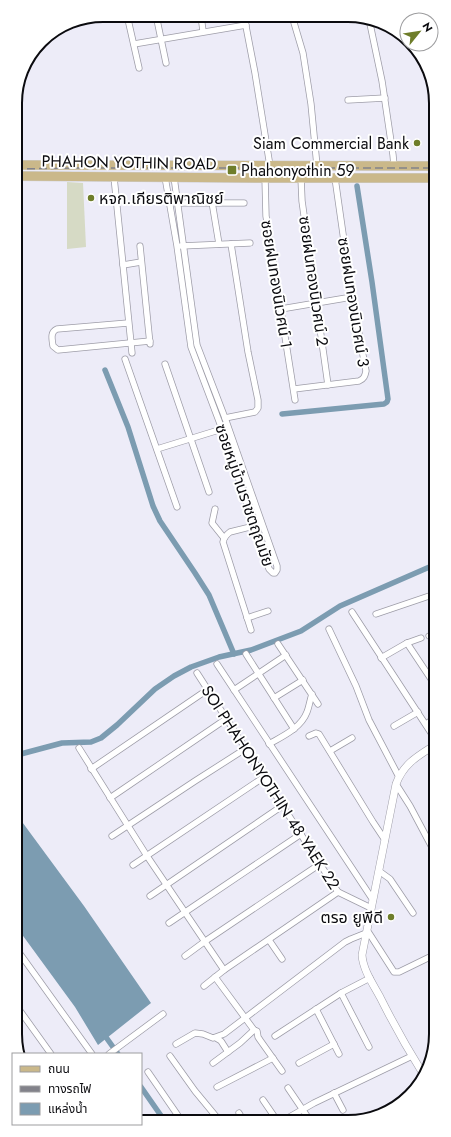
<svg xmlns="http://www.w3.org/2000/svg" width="451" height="1137" font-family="Jost,'Noto Sans Thai',sans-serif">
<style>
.green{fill:#d6dac5}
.water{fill:#7c9cb1}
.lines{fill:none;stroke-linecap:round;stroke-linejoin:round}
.canal{stroke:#7c9cb1;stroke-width:5.5}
.minor-casing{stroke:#9e9da8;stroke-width:7}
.tertiary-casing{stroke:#9e9da8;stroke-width:8}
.primary-casing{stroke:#cececf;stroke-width:10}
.minor{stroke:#fff;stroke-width:5.5}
.tertiary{stroke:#fff;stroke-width:7}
.primary{stroke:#cab88a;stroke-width:9}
.rail{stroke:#82828a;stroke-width:1.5;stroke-dasharray:8 4;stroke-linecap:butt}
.poi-dot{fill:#6e7d2a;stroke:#fff;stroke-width:1.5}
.labels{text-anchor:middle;stroke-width:4;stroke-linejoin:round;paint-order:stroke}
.poi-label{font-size:16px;fill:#0b0b0f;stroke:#fff;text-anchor:end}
.street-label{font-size:16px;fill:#0b0b0f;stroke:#fff}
.rim{fill:none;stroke:#0b0b0f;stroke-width:2}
</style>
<rect width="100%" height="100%" fill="#edecf8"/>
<polygon class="green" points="67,182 83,183 86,247 67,249"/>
<polygon class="water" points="17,815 84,906 151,1003 98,1045 75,1007 18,929"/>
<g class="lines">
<g class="canal">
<polyline points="105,370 128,427 153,506 160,521 195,573 209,595 234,654"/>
<polyline points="282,414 384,404 387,402 388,399 372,282 357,186"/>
<polyline points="17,755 62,743 91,742 101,738 117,725 155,689 174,676 191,667 219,657 251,650 301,631 340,606 434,565"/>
<polyline points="103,1033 118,1054"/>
<polyline points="141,1087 164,1120"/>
</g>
<defs>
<g id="minor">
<polyline points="127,15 139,68"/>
<polyline points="156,15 166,63"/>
<polyline points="201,16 203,31"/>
<polyline points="244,16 255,73 270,166"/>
<polyline points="292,16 303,53 311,104 317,166"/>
<polyline points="369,19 382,81 393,155 394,166"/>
<polyline points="134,44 246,25"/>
<polyline points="348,100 385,98"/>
<polyline points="114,177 132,353"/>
<polyline points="165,177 177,246 191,347 222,429 269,569 273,573 275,573 277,570 277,566 225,418 197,345 174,177"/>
<polyline points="265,178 266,216 295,400"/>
<polyline points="301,178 302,201 328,385"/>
<polyline points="212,202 219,244"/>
<polyline points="177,203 244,203"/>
<polyline points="140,246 150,344"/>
<polyline points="181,246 250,243"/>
<polyline points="123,265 141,262"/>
<polyline points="281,309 352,297"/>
<path d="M 128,323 L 57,329 C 50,332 52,339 53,346 L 58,350 L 150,341"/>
<polyline points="125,359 177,507"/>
<polyline points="165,364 209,492"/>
<path d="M 294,389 L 359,381 C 364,379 365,376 366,371 L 352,297 L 335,178"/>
<polyline points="225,418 255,412 258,408 258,400 248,352 231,244"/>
<polyline points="157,449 222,429"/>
<polyline points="215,509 212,523 224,538"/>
<polyline points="352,612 435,739"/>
<polyline points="376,614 435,594"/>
<polyline points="247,618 268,611"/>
<polyline points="329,629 356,686 369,720 399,777"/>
<path d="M 251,630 L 223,542 C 224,537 226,535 230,532 L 258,525"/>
<polyline points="429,636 435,634"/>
<polyline points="407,643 435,685"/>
<polyline points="278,644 318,704"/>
<polyline points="246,654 294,729"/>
<polyline points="381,658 407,643 421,638"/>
<polyline points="217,664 373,900"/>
<polyline points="197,673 338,892 371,908"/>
<polyline points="234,690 286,655"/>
<polyline points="274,698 303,680"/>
<polyline points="426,724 435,718"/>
<polyline points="394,726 418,712"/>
<polyline points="309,736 316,733 319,734 373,822 385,840"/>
<path d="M 269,744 C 283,736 301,728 307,712 C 309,707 310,700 312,694"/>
<polyline points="79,748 147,856 224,970"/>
<polyline points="330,751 352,738"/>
<polyline points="91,769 207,690"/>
<polyline points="396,784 410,806 435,853"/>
<polyline points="110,798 226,719"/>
<polyline points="112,836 195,781 245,749"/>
<polyline points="133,865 264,777"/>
<polyline points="379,871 390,879 413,913"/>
<polyline points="150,896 282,806"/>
<polyline points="169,923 301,834"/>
<polyline points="367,930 394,972 399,972 436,954"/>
<polyline points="269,940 282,959"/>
<polyline points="18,951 92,1054"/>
<polyline points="185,956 204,942 320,864"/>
<polyline points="215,977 254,1030 257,1031 258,1037 260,1040 282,1071"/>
<polyline points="204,986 224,970 338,892"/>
<polyline points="341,993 369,1047"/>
<polyline points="18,1008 51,1054"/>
<polyline points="316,1009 339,1054"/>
<polyline points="275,1036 341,993 370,978"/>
<polyline points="216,1038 221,1041 228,1052"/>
<polyline points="176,1044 195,1033 203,1034 213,1038 224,1034 345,942 351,939 366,933"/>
<polyline points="109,1054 163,1014"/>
<polyline points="170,1056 195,1091 219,1120"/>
<polyline points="213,1063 240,1043 254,1030"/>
<polyline points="299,1063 334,1044"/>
<polyline points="148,1072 181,1120"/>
<polyline points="217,1087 273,1058"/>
<polyline points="288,1088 309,1119"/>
<polyline points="334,1093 343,1110"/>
<polyline points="263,1100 276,1119"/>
<polyline points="239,1113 243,1120"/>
<polyline points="286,1119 314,1103 412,1056"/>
</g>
<path id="tertiary" d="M 422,1072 C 407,1048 393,1023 380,997 C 373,984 363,970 362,955 L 396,784 C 404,763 418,756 435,745"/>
<g id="primary">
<polyline points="15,165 433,166"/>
<polyline points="15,176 265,178 433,178"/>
</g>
</defs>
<use href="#minor" class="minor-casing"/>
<use href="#tertiary" class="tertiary-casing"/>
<use href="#primary" class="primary-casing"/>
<use href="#minor" class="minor"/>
<use href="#tertiary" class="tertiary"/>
<use href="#primary" class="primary"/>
<polyline class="rail" points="15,169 78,168 433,168"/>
</g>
<g class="poi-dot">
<circle cx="417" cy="143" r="4"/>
<rect x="227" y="165" width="10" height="10" rx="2"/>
<circle cx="91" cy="198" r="4"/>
<circle cx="391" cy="917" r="4"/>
</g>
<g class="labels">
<g class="poi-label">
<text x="409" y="149">Siam Commercial Bank</text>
<text x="241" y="176" text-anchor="start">Phahonyothin 59</text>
<text x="99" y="204" text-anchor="start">หจก.เกียรติพาณิชย์</text>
<text x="383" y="923">ตรอ ยูพีดี</text>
</g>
<g class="street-label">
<text transform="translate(129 162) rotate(1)" y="6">PHAHON YOTHIN ROAD</text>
<text transform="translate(314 281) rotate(82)" y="6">ซอยฝนทองนิเวศน์ 2</text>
<text transform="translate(277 284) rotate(81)" y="6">ซอยฝนทองนิเวศน์ 1</text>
<text transform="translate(354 302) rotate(81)" y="6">ซอยฝนทองนิเวศน์ 3</text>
<text transform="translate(245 495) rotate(71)" y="6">ซอยหมู่บ้านราชตฤณมัย</text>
<text transform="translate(271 787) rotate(57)" y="6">SOI PHAHONYOTHIN 48 YAEK 22</text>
</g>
</g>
<path d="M0 0H451V1137H0ZM103 22H348A81 81 0 0 1 429 103V1034A81 81 0 0 1 348 1115H103A81 81 0 0 1 22 1034V103A81 81 0 0 1 103 22Z" fill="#fff" fill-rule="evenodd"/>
<path class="rim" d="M103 22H348A81 81 0 0 1 429 103V1034A81 81 0 0 1 348 1115H103A81 81 0 0 1 22 1034V103A81 81 0 0 1 103 22Z"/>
<rect x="12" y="1053" width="130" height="72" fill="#ffffff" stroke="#9d9d9f"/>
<rect x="20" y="1066" width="20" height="6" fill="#cab88a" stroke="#9d9d9f"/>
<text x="48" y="1073" font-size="12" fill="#0b0b0f">ถนน</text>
<rect x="20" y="1086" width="20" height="6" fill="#82828a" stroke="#9d9d9f"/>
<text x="48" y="1093" font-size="12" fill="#0b0b0f">ทางรถไฟ</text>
<rect x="20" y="1103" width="20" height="12" fill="#7c9cb1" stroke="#9d9d9f"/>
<text x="48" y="1113" font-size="12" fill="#0b0b0f">แหล่งน้ำ</text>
<g transform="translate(419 32) rotate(60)"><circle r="19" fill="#ffffff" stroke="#9d9d9f"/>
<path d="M0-3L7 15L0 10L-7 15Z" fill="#6e7d2a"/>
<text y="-6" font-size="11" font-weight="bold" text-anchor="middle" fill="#0b0b0f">N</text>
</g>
</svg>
